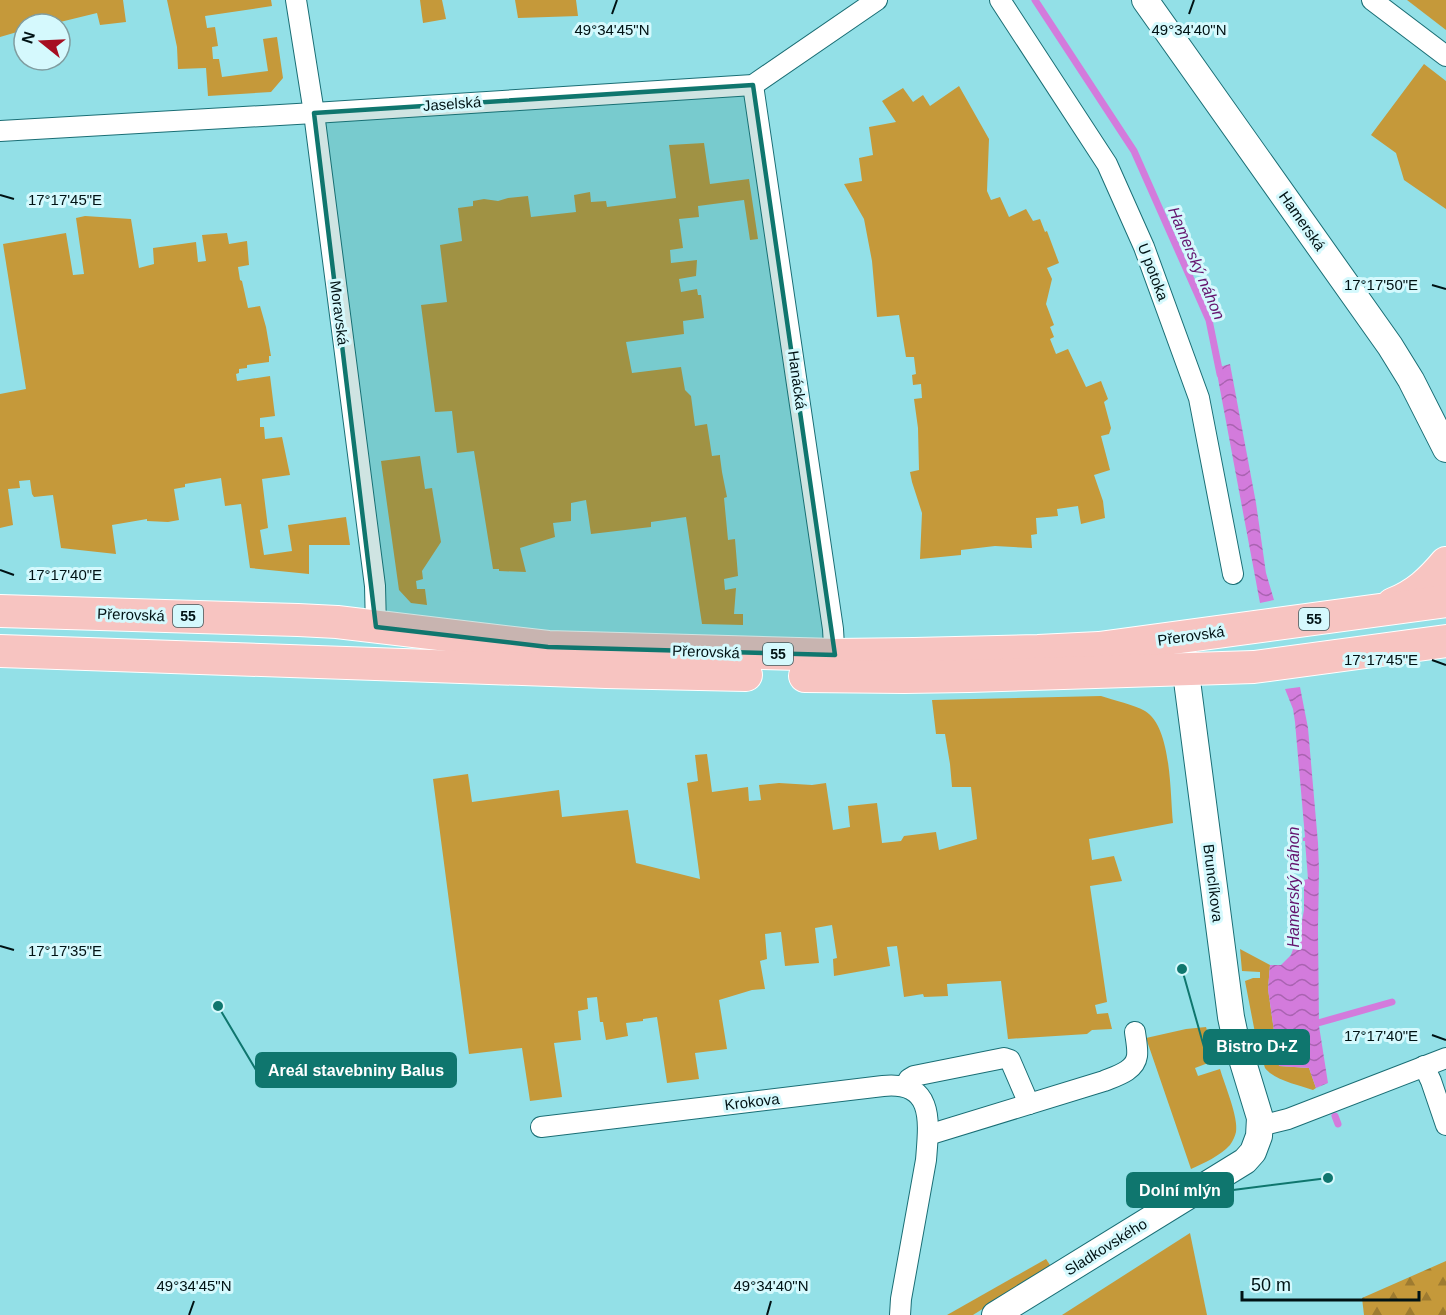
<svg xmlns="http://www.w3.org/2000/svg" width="1446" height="1315" font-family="Arial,sans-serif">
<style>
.green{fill:#c5993a}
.forest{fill:url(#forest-firs)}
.water{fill:url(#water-waves)}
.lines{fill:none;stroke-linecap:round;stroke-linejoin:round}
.stream{stroke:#d37bdc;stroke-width:7}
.minor-casing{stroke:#1a6e75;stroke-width:22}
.tertiary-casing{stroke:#1a6e75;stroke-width:28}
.primary-casing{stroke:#fff;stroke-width:34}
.minor{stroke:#fff;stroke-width:20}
.tertiary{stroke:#fff;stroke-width:26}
.primary{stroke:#f7c4c1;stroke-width:32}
.marked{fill:#0f766e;fill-opacity:0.2;stroke:#0f766e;stroke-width:4.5;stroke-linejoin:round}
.ticks{fill:none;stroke:#001214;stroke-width:2}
.labels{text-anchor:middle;stroke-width:6;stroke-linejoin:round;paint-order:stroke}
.shield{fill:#d5f9fd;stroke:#40575a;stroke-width:1.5}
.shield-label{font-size:14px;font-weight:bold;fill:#001214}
.street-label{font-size:15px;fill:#001214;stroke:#d5f9fd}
.water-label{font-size:16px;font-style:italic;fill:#65146e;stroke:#d5f9fd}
.ticks-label{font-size:15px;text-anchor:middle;fill:#001214;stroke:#d5f9fd;stroke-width:6;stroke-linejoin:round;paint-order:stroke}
.leader{fill:none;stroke:#0f766e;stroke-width:2}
.callout-dot{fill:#0f766e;stroke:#d5f9fd;stroke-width:2}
.callout{fill:#0f766e;stroke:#0f766e;stroke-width:2}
.callout-label{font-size:16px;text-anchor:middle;font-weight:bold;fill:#fff}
</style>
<defs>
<pattern id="forest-firs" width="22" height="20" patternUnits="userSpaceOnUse" patternTransform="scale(1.5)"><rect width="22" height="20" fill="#c5993a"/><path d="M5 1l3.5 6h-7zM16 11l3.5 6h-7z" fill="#9e7b30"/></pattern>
<pattern id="water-waves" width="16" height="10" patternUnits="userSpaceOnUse" patternTransform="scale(1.5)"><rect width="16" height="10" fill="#d37bdc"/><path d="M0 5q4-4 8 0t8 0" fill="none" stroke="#a963b1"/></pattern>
</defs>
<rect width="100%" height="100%" fill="#93e0e7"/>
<g class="green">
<polygon points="0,0 123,0 126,22 100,25 97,13 52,24 24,24 24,30 0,37"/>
<polygon points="167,0 271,0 272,6 205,16 207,28 215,27 218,46 212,47 213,59 219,59 222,77 268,71 263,39 277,37 283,78 271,92 208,96 206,68 178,69 177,47"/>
<polygon points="420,0 442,0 446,19 423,23"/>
<polygon points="515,0 576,0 578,16 518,18"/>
<polygon points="1407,0 1446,0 1446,30"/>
<polygon points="1424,64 1446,81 1446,209 1404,180 1396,153 1371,135"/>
<polygon points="959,86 989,139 987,191 991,200 1000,197 1009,217 1026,209 1033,221 1040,219 1045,232 1047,231 1059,263 1047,268 1052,279 1046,304 1054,325 1050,327 1054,337 1050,339 1056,354 1068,349 1086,387 1101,381 1108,399 1104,402 1111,428 1109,434 1101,436 1110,470 1094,475 1103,501 1105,518 1081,524 1078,506 1057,509 1058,516 1036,518 1037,534 1031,535 1032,548 995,546 961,550 961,555 920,559 922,513 912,482 910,472 919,470 918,428 914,399 922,398 921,384 913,385 912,375 916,374 914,357 906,357 899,315 877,317 872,261 864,219 844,184 862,181 859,158 873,155 869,127 896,122 882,101 903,88 913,102 923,95 930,106"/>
<polygon points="704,143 710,184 749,179 758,239 750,240 744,200 698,206 699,217 679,219 683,248 670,250 671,263 697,260 696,276 679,279 681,292 697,289 698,295 701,295 704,318 683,321 684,334 626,342 632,373 681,367 685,390 691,396 695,426 707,424 712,456 720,455 720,457 722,472 727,497 724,498 728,540 735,539 738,576 724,579 725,590 736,588 734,614 743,614 743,625 702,624 686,517 651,522 651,527 591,534 586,500 571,503 571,521 553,523 555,537 520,548 526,572 499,571 499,569 493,569 474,451 457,453 452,411 435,412 421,305 447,302 440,245 462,241 458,208 473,206 473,201 484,199 498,201 508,198 528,196 531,217 576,212 574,195 590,192 591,202 606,201 607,207 676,198 669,145"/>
<polygon points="85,216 131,219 139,268 154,264 153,248 196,242 198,262 206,261 202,235 227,233 229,244 247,241 249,265 238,267 240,280 242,281 248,308 260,306 266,327 271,356 269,356 269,362 247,365 247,368 239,369 239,373 236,374 237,381 270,376 275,416 260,418 260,427 264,427 265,439 282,437 290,475 262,479 268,528 260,530 264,555 292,551 288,525 346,517 350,545 309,545 309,574 250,568 241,504 225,506 221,478 185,484 185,487 174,489 179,520 168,522 147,521 147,519 112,525 116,554 61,548 53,495 34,497 32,494 30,480 19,481 20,488 8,489 13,525 0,528 0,394 26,389 3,244 66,233 73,275 84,274 76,218"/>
<polygon points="420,456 425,489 432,488 441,542 422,571 423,579 416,581 417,589 425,589 427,605 411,603 399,590 381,461"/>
<path d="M 1101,696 C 1113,700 1135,705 1145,711 C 1172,727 1170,795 1173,823 L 1089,839 L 1092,860 L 1114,856 L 1122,881 L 1090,886 L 1107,1002 L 1095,1005 L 1097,1014 L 1108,1013 L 1112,1029 L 1092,1030 L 1087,1034 L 1008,1039 L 1001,981 L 947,984 L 948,996 L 924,997 L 923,994 L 904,997 L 897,946 L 887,947 L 890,966 L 834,976 L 833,959 L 837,958 L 832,925 L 815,928 L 819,963 L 785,966 L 781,932 L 765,934 L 767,959 L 760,961 L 765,989 L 752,990 L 719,1000 L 727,1049 L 695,1053 L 699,1079 L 667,1083 L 657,1017 L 643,1019 L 643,1021 L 626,1023 L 628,1036 L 606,1040 L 603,1022 L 600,1022 L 597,997 L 587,998 L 588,1009 L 578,1011 L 581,1040 L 554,1043 L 562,1097 L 530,1101 L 522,1048 L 469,1054 L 433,779 L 468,774 L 472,802 L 559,790 L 562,817 L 628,810 L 636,863 L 700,879 L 687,783 L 698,781 L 695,755 L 707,754 L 712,792 L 748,787 L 749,801 L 761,800 L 759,785 L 779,783 L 812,785 L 826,783 L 833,830 L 850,827 L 848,806 L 877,803 L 882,843 L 901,841 L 904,836 L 936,832 L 939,850 L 977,839 L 971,787 L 952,787 L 950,764 L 945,734 L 936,734 L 932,700 Z"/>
<path d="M 1240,949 L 1270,965 L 1268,989 L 1279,1066 L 1309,1068 L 1316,1088 L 1313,1090 C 1299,1085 1274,1080 1265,1068 L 1256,1038 L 1245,981 L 1253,978 L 1260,978 L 1260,972 L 1242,971 Z"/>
<path d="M 1206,1027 L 1216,1060 L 1195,1068 L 1198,1076 L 1220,1069 C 1224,1083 1239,1118 1236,1132 C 1235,1136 1233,1141 1230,1145 C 1220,1156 1204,1163 1191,1169 L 1146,1038 L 1186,1029 Z"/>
<polygon points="1190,1233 1207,1315 1062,1315"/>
<polygon points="1046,1259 1050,1265 1047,1268 973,1315 947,1315"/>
</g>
<polygon class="forest" points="1446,1261 1446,1315 1364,1315 1362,1298"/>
<g class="water">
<polygon points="1230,364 1256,503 1266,573 1274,600 1260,603 1216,368"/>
<polygon points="1300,687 1308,728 1318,843 1319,869 1318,929 1319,1026 1328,1083 1316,1088 1309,1068 1279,1066 1268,989 1270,965 1281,965 1291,955 1301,926 1304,910 1304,880 1308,879 1305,841 1303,841 1303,838 1305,837 1295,722 1293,709 1285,689"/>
</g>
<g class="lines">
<g class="stream">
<polyline points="1035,0 1134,151 1209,320 1220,374"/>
<polyline points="1311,1025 1392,1002"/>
<polyline points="1335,1116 1338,1124"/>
</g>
<defs>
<g id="minor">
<polyline points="296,0 314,113 375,586 376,627"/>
<polyline points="1000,0 1107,164 1144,247 1199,398 1233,574"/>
<polyline points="1372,0 1446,56"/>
<polyline points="753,85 833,629 835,664"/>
<polyline points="0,131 314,113 753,85 877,0"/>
<polyline points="1424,1066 1431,1081 1446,1125"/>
<polyline points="905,1086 909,1079 914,1076 1004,1058 1010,1060 1029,1104"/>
<polyline points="1260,1126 1288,1119 1446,1058"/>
<path d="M 541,1127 L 883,1086 C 935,1081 929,1122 926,1160 L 901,1299 L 900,1315"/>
<path d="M 928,1135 L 1104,1081 C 1116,1076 1135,1071 1137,1056 C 1138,1049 1136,1040 1135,1032"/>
</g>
<g id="tertiary">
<polyline points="1145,0 1390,346 1411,380 1446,449"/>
<polyline points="995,1315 1245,1161 1253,1152 1259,1136 1260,1118 1235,1036 1231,1017 1183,650"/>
</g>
<g id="primary">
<path d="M 1393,604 C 1416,595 1431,581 1446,563"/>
<polyline points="0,611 298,620 337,622 548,647 835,655 914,654 1038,651 1099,648 1446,601"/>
<polyline points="0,651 606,672 746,675"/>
<polyline points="805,676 904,677 969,676 1254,667 1446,641"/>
</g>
</defs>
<use href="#minor" class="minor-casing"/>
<use href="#tertiary" class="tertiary-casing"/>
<use href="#primary" class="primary-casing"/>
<use href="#minor" class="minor"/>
<use href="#tertiary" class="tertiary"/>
<use href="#primary" class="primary"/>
</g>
<path class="marked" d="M 753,85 L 835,655 L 548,647 L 376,627 L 314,113 Z"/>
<path class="ticks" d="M 612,14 L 617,0M 1189,14 L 1194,0M 0,195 L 14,199M 1432,285 L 1446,289M 0,570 L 14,575M 1432,660 L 1446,665M 0,946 L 14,950M 1432,1035 L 1446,1040M 189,1315 L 194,1301M 767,1315 L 771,1301"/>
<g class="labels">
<g class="shield">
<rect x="173" y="605" width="30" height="22" rx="4.5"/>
<rect x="1299" y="608" width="30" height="22" rx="4.5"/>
<rect x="763" y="643" width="30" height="22" rx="4.5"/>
</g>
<g class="shield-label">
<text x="188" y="621">55</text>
<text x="1314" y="624">55</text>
<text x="778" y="659">55</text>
</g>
<g class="street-label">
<text transform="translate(452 104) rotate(-4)" y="5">Jaselská</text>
<text transform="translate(1302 221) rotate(55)" y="5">Hamerská</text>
<text transform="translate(1153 272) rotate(69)" y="5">U potoka</text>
<text transform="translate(339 313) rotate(83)" y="5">Moravská</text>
<text transform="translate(797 380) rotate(82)" y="5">Hanácká</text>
<text transform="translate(131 615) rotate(2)" y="5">Přerovská</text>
<text transform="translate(1191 636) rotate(-8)" y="5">Přerovská</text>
<text transform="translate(706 652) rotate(2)" y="5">Přerovská</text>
<text transform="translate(1213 883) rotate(83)" y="5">Brunclíkova</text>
<text transform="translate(752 1102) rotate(-7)" y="5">Krokova</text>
<text transform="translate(1106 1247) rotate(-32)" y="5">Sladkovského</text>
</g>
<g class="water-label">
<text transform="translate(1197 263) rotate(67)" y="6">Hamerský náhon</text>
<text transform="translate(1293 887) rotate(-90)" y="6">Hamerský náhon</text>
</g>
</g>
<g class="ticks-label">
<text x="612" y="35">49°34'45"N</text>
<text x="1189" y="35">49°34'40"N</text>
<text x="65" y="205">17°17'45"E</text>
<text x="1381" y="290">17°17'50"E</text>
<text x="65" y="580">17°17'40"E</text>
<text x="1381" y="665">17°17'45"E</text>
<text x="65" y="956">17°17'35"E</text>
<text x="1381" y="1041">17°17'40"E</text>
<text x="194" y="1291">49°34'45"N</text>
<text x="771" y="1291">49°34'40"N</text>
</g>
<path class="leader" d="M1182 969L1204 1047M218 1006L256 1070M1328 1178L1233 1190"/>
<g class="callout-dot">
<circle cx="1182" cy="969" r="6"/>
<circle cx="218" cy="1006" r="6"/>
<circle cx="1328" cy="1178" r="6"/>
</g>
<g class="callout">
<rect x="1204" y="1030" width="105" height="34" rx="6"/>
<rect x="256" y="1053" width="200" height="34" rx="6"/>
<rect x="1127" y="1173" width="106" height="34" rx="6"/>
</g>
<g class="callout-label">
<text x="1257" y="1052">Bistro D+Z</text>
<text x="356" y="1076">Areál stavebniny Balus</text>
<text x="1180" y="1196">Dolní mlýn</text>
</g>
<g transform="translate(42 42) rotate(288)"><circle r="28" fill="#d5f9fd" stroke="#809da0" stroke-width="1.5"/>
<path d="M0-4.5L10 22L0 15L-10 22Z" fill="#a60e21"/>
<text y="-9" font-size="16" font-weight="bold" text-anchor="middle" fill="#001214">N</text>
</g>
<path d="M1242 1291v9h177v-9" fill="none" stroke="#001214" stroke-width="3"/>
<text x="1251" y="1291" font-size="18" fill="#001214" stroke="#d5f9fd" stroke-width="4.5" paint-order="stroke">50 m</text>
</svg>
